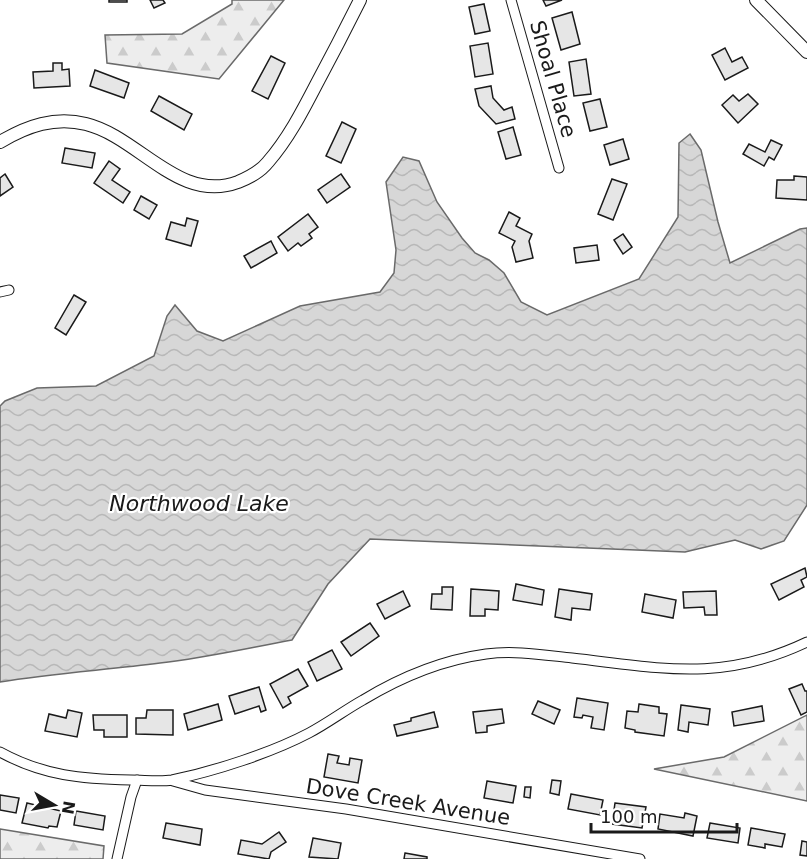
<svg xmlns="http://www.w3.org/2000/svg" width="807" height="859" font-family="'DejaVu Sans',sans-serif">
<style>
.forest{fill:url(#forest-firs);stroke:#6a6a6a;stroke-width:1.5}
.water{fill:url(#water-waves);stroke:#6a6a6a;stroke-width:1.5}
.building{fill:#e6e6e6;stroke:#1a1a1a;stroke-width:1.5}
.lines{fill:none;stroke-linecap:round;stroke-linejoin:round}
.street-casing{stroke:#1a1a1a;stroke-width:11}
.secondary-casing{stroke:#1a1a1a;stroke-width:14}
.street{stroke:#fff;stroke-width:9}
.secondary{stroke:#fff;stroke-width:12}
.labels{text-anchor:middle;stroke-width:4.5;stroke-linejoin:round;paint-order:stroke}
.street-label{font-size:21px;fill:#1a1a1a;stroke:#fff}
.water-label{font-size:22px;font-style:italic;fill:#1a1a1a;stroke:#fff}
</style>
<defs>
<pattern id="forest-firs" width="22" height="20" patternUnits="userSpaceOnUse" patternTransform="scale(1.5)"><rect width="22" height="20" fill="#ededed"/><path d="M5 1l3.5 6h-7zM16 11l3.5 6h-7z" fill="#cbcbcb"/></pattern>
<pattern id="water-waves" width="16" height="10" patternUnits="userSpaceOnUse" patternTransform="scale(1.5)"><rect width="16" height="10" fill="#d7d7d7"/><path d="M0 5q4-4 8 0t8 0" fill="none" stroke="#b8b8b8"/></pattern>
</defs>
<rect width="100%" height="100%" fill="#fff"/>
<g class="forest">
<polygon points="232,0 284,0 219,79 107,63 105,35 182,34 232,4"/>
<polygon points="807,715 807,801 654,769 724,757"/>
<polygon points="0,829 104,846 103,859 0,859"/>
</g>
<path class="water" d="M 690,134 L 701,150 L 718,222 L 730,263 L 800,229 L 807,228 L 807,505 L 784,541 L 761,549 L 735,540 L 685,552 L 370,539 L 328,584 L 292,640 C 248,648 204,658 160,663 C 107,670 53,673 0,682 L 0,406 L 5,401 L 37,388 L 96,386 L 154,356 L 167,316 L 175,305 L 197,331 L 223,341 L 300,306 L 380,292 L 394,273 L 396,250 L 386,182 L 403,157 L 419,161 L 437,202 L 462,238 L 475,253 L 489,260 L 504,273 L 521,302 L 547,315 L 639,279 L 678,217 L 679,143 Z"/>
<g class="building">
<rect x="109" y="0" width="18" height="2"/>
<polygon points="150,0 163,0 165,3 154,8"/>
<polygon points="543,0 562,0 546,6"/>
<polygon points="484,4 490,31 475,34 469,7"/>
<polygon points="572,12 580,44 561,50 552,18"/>
<polygon points="488,43 493,74 475,77 470,46"/>
<polygon points="725,48 732,62 742,57 748,68 725,80 712,55"/>
<polygon points="271,56 285,63 268,99 252,91"/>
<polygon points="586,59 591,94 574,96 569,62"/>
<polygon points="53,63 62,63 62,70 69,69 70,86 34,88 33,72 53,71"/>
<polygon points="95,70 129,83 124,98 90,86"/>
<polygon points="491,86 493,98 504,110 512,107 515,119 496,124 479,106 475,89"/>
<polygon points="748,94 758,104 738,123 722,105 733,95 739,101"/>
<polygon points="159,96 192,114 184,130 151,111"/>
<polygon points="600,99 607,127 590,131 583,103"/>
<polygon points="342,122 356,129 341,163 326,156"/>
<polygon points="513,127 521,155 506,159 498,132"/>
<polygon points="623,139 629,159 610,165 604,145"/>
<polygon points="771,140 782,145 774,160 769,157 764,166 743,154 749,144 765,152"/>
<polygon points="65,148 95,153 92,168 62,163"/>
<polygon points="109,161 120,169 112,180 130,192 123,203 94,183"/>
<polygon points="5,174 13,187 0,196 0,178"/>
<polygon points="341,174 350,187 327,203 318,190"/>
<polygon points="794,176 807,177 807,200 776,198 777,180 794,180"/>
<polygon points="612,179 627,184 613,220 598,214"/>
<polygon points="141,196 157,205 149,219 134,210"/>
<polygon points="509,212 520,218 516,226 532,234 529,241 533,258 516,262 512,247 515,241 499,233"/>
<polygon points="308,214 318,227 309,234 312,238 301,246 298,243 288,251 278,237"/>
<polygon points="187,218 198,221 191,246 166,239 171,222 185,226"/>
<polygon points="623,234 632,247 623,254 614,240"/>
<polygon points="271,241 277,253 251,268 244,256"/>
<polygon points="597,245 599,260 576,263 574,248"/>
<polygon points="74,295 86,302 66,335 55,328"/>
<polygon points="805,568 807,577 801,580 804,587 779,600 771,584"/>
<polygon points="516,584 544,590 542,605 513,600"/>
<polygon points="442,587 453,587 452,610 431,609 432,594 442,594"/>
<polygon points="471,589 499,591 498,610 485,609 485,616 470,616"/>
<polygon points="559,589 592,594 590,610 572,608 571,620 555,617"/>
<polygon points="403,591 410,606 385,619 377,604"/>
<polygon points="716,591 717,615 705,615 704,607 684,608 683,592"/>
<polygon points="645,594 676,600 673,618 642,612"/>
<polygon points="370,623 379,636 351,656 341,642"/>
<polygon points="332,650 342,669 317,681 308,662"/>
<polygon points="298,669 308,686 288,697 291,703 283,708 270,684"/>
<polygon points="802,684 805,691 807,691 807,712 801,715 789,689"/>
<polygon points="259,687 266,710 261,712 259,706 235,714 229,696"/>
<polygon points="577,698 608,703 604,730 591,728 593,717 583,715 582,718 574,717"/>
<polygon points="538,701 560,710 554,724 532,714"/>
<polygon points="218,704 222,720 188,730 184,714"/>
<polygon points="639,704 659,707 659,713 667,714 664,736 635,732 635,730 625,728 627,711 638,712"/>
<polygon points="681,705 710,709 708,725 689,722 688,732 678,730"/>
<polygon points="762,706 764,721 734,726 732,712"/>
<polygon points="502,709 504,723 487,726 487,732 476,733 473,712"/>
<polygon points="68,710 82,713 77,737 45,731 49,714 66,718"/>
<polygon points="147,710 173,710 173,735 136,734 136,718 146,718"/>
<polygon points="434,712 438,727 397,736 394,725 411,721 411,718"/>
<polygon points="93,715 127,715 127,737 104,737 104,730 94,730"/>
<polygon points="328,754 339,756 337,763 349,765 350,758 362,760 358,783 324,777"/>
<polygon points="552,780 561,781 559,795 550,793"/>
<polygon points="487,781 516,786 513,803 484,798"/>
<polygon points="525,787 531,787 530,798 524,797"/>
<polygon points="571,794 603,800 600,815 568,809"/>
<polygon points="0,795 19,798 16,813 0,810"/>
<polygon points="27,803 61,811 57,827 49,826 48,828 22,823"/>
<polygon points="615,803 646,807 642,828 612,824"/>
<polygon points="76,811 105,816 103,830 74,825"/>
<polygon points="685,813 697,816 693,836 658,829 660,814 684,818"/>
<polygon points="166,823 202,829 200,845 163,838"/>
<polygon points="710,823 740,828 738,843 707,838"/>
<polygon points="751,828 785,834 782,847 765,844 765,848 748,845"/>
<polygon points="279,832 286,842 271,852 269,859 238,854 241,840 262,844"/>
<polygon points="313,838 341,843 338,859 309,857"/>
<polygon points="802,841 807,842 807,856 800,855"/>
<polygon points="405,853 427,857 427,859 404,859"/>
</g>
<g class="lines">
<defs>
<g id="street">
<polyline points="511,0 559,168"/>
<polyline points="0,292 9,290"/>
<path d="M 0,752 C 44,776 82,779 131,780 C 144,780 160,782 172,780 C 215,771 271,753 309,733 C 328,723 345,710 363,700 C 401,677 442,660 486,654 C 514,650 544,655 572,658 C 661,668 721,683 807,642"/>
<polyline points="173,781 205,790 346,809 640,859"/>
<polyline points="117,859 131,797 137,780"/>
</g>
<g id="secondary">
<polyline points="756,0 807,52"/>
<path d="M 0,142 C 27,126 55,116 86,124 C 139,137 179,204 238,182 C 250,177 260,172 268,162 C 288,139 302,112 316,85 C 331,57 346,28 360,0"/>
</g>
</defs>
<use href="#street" class="street-casing"/>
<use href="#secondary" class="secondary-casing"/>
<use href="#street" class="street"/>
<use href="#secondary" class="secondary"/>
</g>
<g class="labels">
<g class="street-label">
<text transform="translate(553 79) rotate(74)" y="7">Shoal Place</text>
<text transform="translate(408 802) rotate(9)" y="7">Dove Creek Avenue</text>
</g>
<g class="water-label">
<text x="199" y="511">Northwood Lake</text>
</g>
</g>
<g transform="translate(54 805) rotate(100)" stroke="#ffffff" stroke-width="4.5" paint-order="stroke">
<path d="M0-4.5L10 22L0 15L-10 22Z" fill="#1a1a1a"/>
<text y="-9" font-size="16" font-weight="bold" text-anchor="middle" fill="#1a1a1a">N</text>
</g>
<path d="M591 823v9h146v-9" fill="none" stroke="#1a1a1a" stroke-width="3"/>
<text x="600" y="823" font-size="18" fill="#1a1a1a" stroke="#ffffff" stroke-width="4.5" paint-order="stroke">100 m</text>
</svg>
